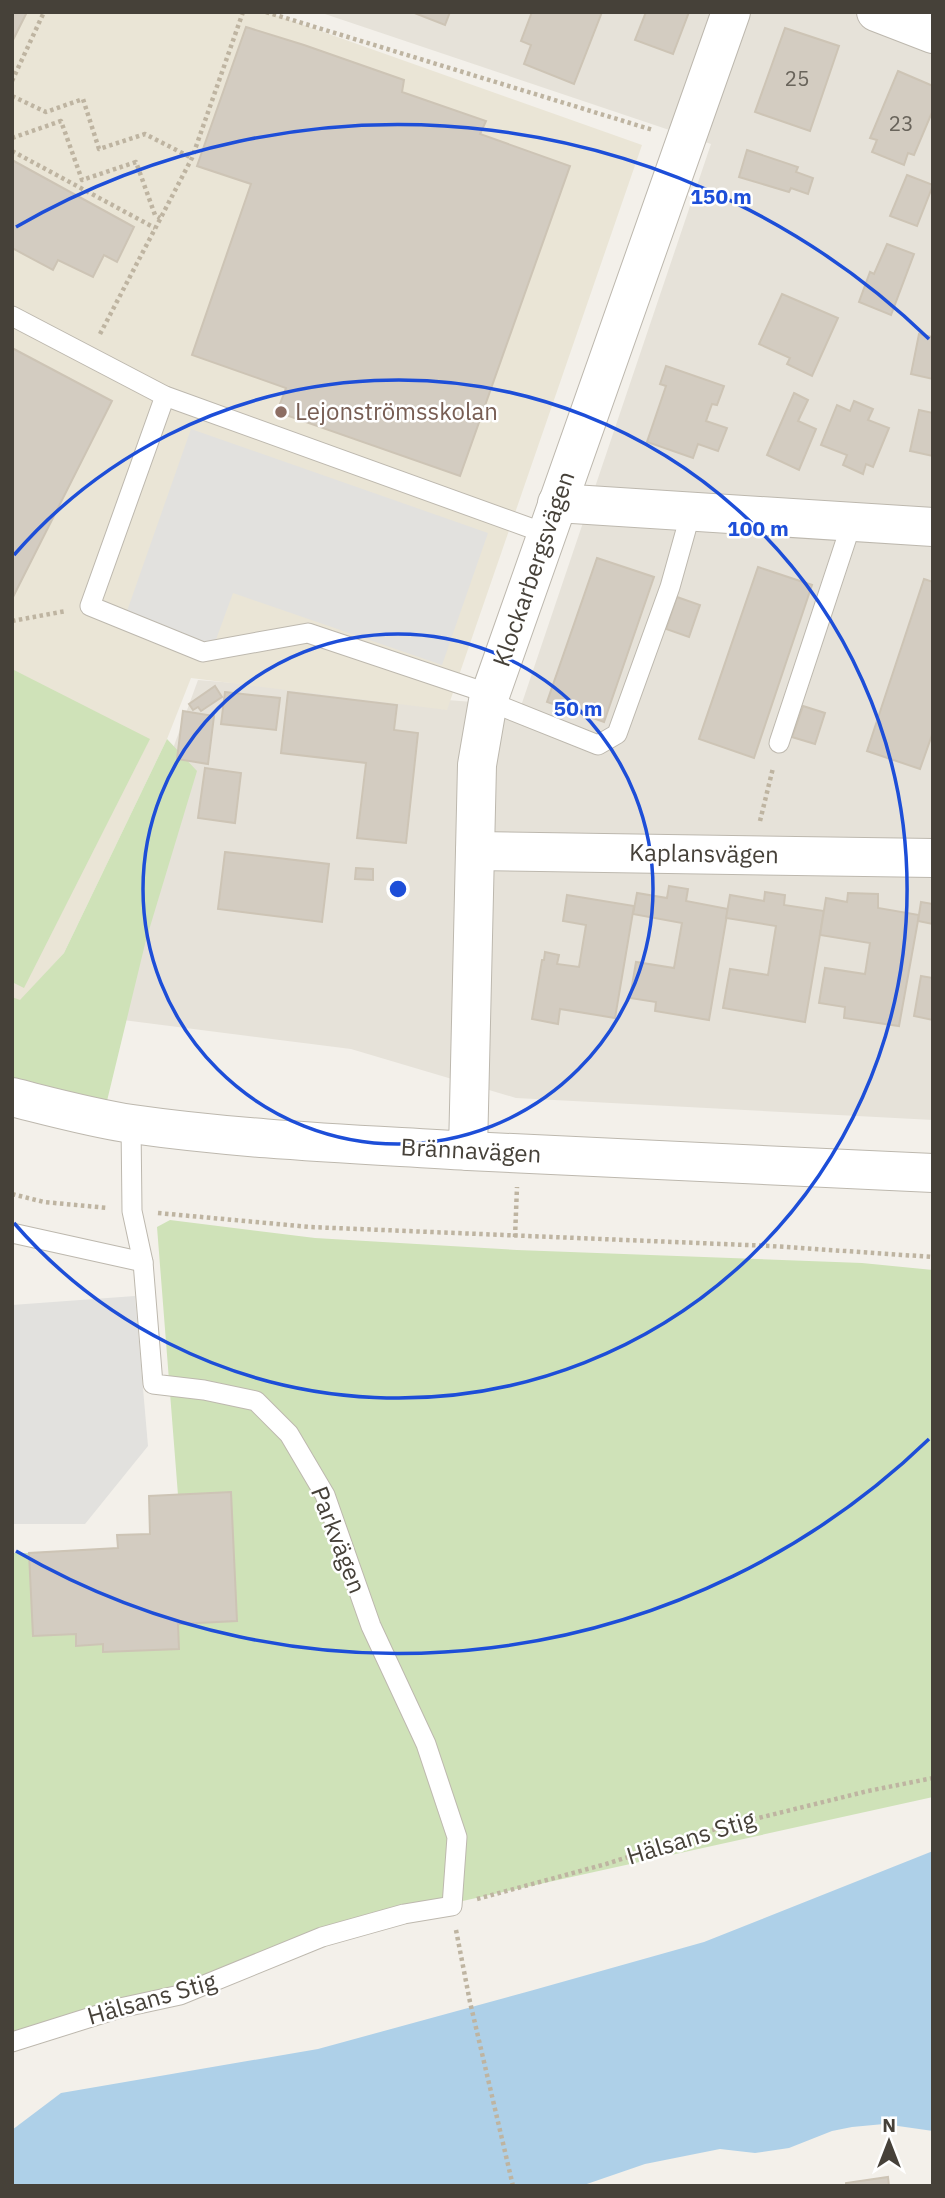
<svg xmlns="http://www.w3.org/2000/svg" width="945" height="2198" font-family="'IBM Plex Sans',sans-serif">
<style>
.residential{fill:#e6e2d9}
.education{fill:#eae5d6}
.green{fill:#cfe2b8}
.parking{fill:#e2e1de}
.water{fill:#aed0e8}
.building{fill:#d3ccc1;stroke:#cdc4b5;stroke-width:2}
.lines{fill:none;stroke-linecap:round;stroke-linejoin:round}
.service-casing{stroke:#bdb8ae;stroke-width:21}
.minor-casing{stroke:#bdb8ae;stroke-width:40}
.tertiary-casing{stroke:#bdb8ae;stroke-width:40}
.path{stroke:#beb4a1;stroke-width:4.5;stroke-dasharray:3.5 3.5;stroke-linecap:butt}
.service{stroke:#fff;stroke-width:19}
.minor{stroke:#fff;stroke-width:38}
.tertiary{stroke:#fff;stroke-width:38}
.ring{fill:none;stroke:#1d4ed8;stroke-width:3.5}
.education-dot{fill:#8d6e63;stroke:#fff;stroke-width:2.5}
.labels{text-anchor:middle;stroke-width:5;stroke-linejoin:round;paint-order:stroke}
.number-label{font-size:21px;fill:#69645b}
.education-label{font-size:24px;fill:#785e54;stroke:#fff;text-anchor:start}
.street-label{font-size:24px;fill:#464139;stroke:#fff}
.centre{fill:#1d4ed8;stroke:#fff;stroke-width:3.5}
.ring-label{font-size:21px;text-anchor:middle;font-weight:bold;fill:#1d4ed8;stroke:#fff;stroke-width:5;stroke-linejoin:round;paint-order:stroke}
</style>
<rect width="100%" height="100%" fill="#f3f0ea"/>
<polygon class="residential" points="319,12 933,12 933,1120 516,1098 351,1049 76,1014 198,680 521,706 711,144"/>
<polygon class="education" points="12,12 267,12 642,145 447,710 191,678 167,739 64,953 20,1001 12,997"/>
<g class="green">
<polygon points="12,669 150,739 24,988 12,982"/>
<polygon points="167,739 197,771 146,940 106,1105 12,1082 12,997 20,1000 64,953"/>
<polygon points="170,1220 315,1238 517,1250 862,1263 933,1270 933,1797 404,1914 51,2028 12,2031 12,1553 29,1553 34,1636 76,1634 77,1646 103,1644 104,1652 178,1649 178,1624 237,1621 178,1495 157,1227"/>
</g>
<g class="parking">
<polygon points="191,429 488,533 442,665 233,593 214,645 126,614"/>
<polygon points="135,1296 148,1446 85,1524 12,1524 12,1305"/>
</g>
<polygon class="water" points="933,1851 933,2131 884,2124 852,2127 832,2131 789,2148 755,2153 720,2149 645,2164 581,2186 12,2186 12,2130 61,2093 318,2049 530,1991 704,1942"/>
<g class="building">
<polygon points="12,12 27,12 12,42"/>
<polygon points="412,12 450,12 445,25"/>
<polygon points="532,12 602,12 574,84 524,64 531,45 521,41"/>
<polygon points="646,12 689,12 673,54 635,40"/>
<polygon points="246,27 304,45 404,80 402,92 486,121 480,134 570,166 460,476 277,412 286,388 192,355 251,184 197,166"/>
<polygon points="785,28 839,46 810,131 755,112"/>
<polygon points="898,71 933,86 933,110 914,155 908,153 904,165 872,152 877,140 870,138"/>
<polygon points="747,150 798,167 796,172 813,178 808,194 791,188 789,192 739,177"/>
<polygon points="12,160 134,227 117,262 104,255 93,277 58,260 53,270 12,248"/>
<polygon points="907,175 933,185 917,226 890,216"/>
<polygon points="887,244 914,254 891,315 859,302 870,272 874,274"/>
<polygon points="782,294 838,318 812,376 787,364 790,358 759,344"/>
<polygon points="919,334 932,337 933,336 933,379 911,374"/>
<polygon points="12,348 112,401 12,599"/>
<polygon points="666,366 724,386 717,405 712,404 706,421 727,428 718,451 698,444 693,458 647,442 666,386 660,384"/>
<polygon points="794,393 808,400 798,421 816,429 799,470 767,455"/>
<polygon points="854,401 873,409 868,420 889,428 873,467 866,464 863,474 843,465 847,455 821,445 837,405 850,411"/>
<polygon points="919,410 933,413 933,456 910,451"/>
<polygon points="597,558 654,577 604,722 547,702"/>
<polygon points="758,567 812,585 754,758 699,739"/>
<polygon points="924,579 933,582 933,732 920,769 867,751"/>
<polygon points="677,597 700,605 689,637 666,629"/>
<polygon points="215,686 222,697 201,711 198,707 193,710 189,704"/>
<polygon points="225,692 280,698 276,730 221,724"/>
<polygon points="288,692 397,705 394,730 418,733 406,843 357,838 366,763 281,753"/>
<polygon points="803,706 825,713 815,744 792,737"/>
<polygon points="183,711 214,716 208,764 177,759"/>
<polygon points="205,768 241,773 235,823 198,818"/>
<polygon points="225,852 329,864 322,922 218,909"/>
<polygon points="356,868 373,869 373,880 355,879"/>
<polygon points="669,886 688,889 686,901 728,909 709,1020 655,1011 656,1002 630,998 636,962 674,968 682,923 633,914 637,893 667,898"/>
<polygon points="765,892 785,895 784,905 824,911 805,1022 723,1008 730,969 768,975 776,926 726,918 730,895 764,901"/>
<polygon points="848,893 878,894 878,908 919,915 899,1026 844,1018 845,1007 819,1003 825,968 865,974 870,943 820,935 826,898 847,902"/>
<polygon points="567,895 634,906 615,1018 560,1009 558,1024 532,1019 542,960 544,960 545,952 559,955 557,964 579,967 586,925 563,921"/>
<polygon points="921,902 933,904 933,924 918,921"/>
<polygon points="921,976 933,978 933,1020 914,1016"/>
<polygon points="231,1492 237,1621 178,1624 179,1649 103,1652 103,1644 76,1646 76,1634 33,1636 29,1553 118,1548 117,1535 150,1534 149,1496"/>
<polygon points="888,2177 889,2186 846,2186 846,2183"/>
</g>
<g class="lines">
<defs>
<g id="service">
<polyline points="12,316 165,396 547,534"/>
<polyline points="165,396 90,606 203,652 308,633 490,694"/>
<polyline points="488,701 598,745 617,734 670,587 691,512"/>
<polyline points="779,743 852,522"/>
<polyline points="12,1233 143,1262"/>
<polyline points="12,2042 120,2008 180,1995 322,1937 404,1914 452,1906 457,1837 426,1744 371,1626 325,1495 289,1434 256,1401 204,1390 153,1384 143,1262 132,1211 131,1124"/>
</g>
<g id="minor">
<polyline points="876,12 933,34"/>
<polyline points="557,503 933,527"/>
<polyline points="475,851 933,858"/>
<polyline points="468,1151 933,1173"/>
</g>
<path id="tertiary" d="M 12,1097 C 52,1107 92,1118 132,1124 C 244,1140 356,1144 468,1151 L 477,765 L 488,701 L 731,12"/>
</defs>
<use href="#service" class="service-casing"/>
<use href="#minor" class="minor-casing"/>
<use href="#tertiary" class="tertiary-casing"/>
<g class="path">
<polyline points="266,12 653,130"/>
<polyline points="12,81 44,12"/>
<polyline points="12,96 46,112 83,99 99,149 145,134 192,158"/>
<polyline points="12,138 61,121 82,180 136,162 155,215 160,218"/>
<polyline points="12,151 155,228"/>
<polyline points="100,334 192,158 243,12"/>
<polyline points="12,621 66,611"/>
<polyline points="760,821 773,768"/>
<polyline points="12,1194 44,1202 108,1208"/>
<polyline points="158,1213 310,1227 771,1246 933,1257"/>
<polyline points="515,1237 517,1187"/>
<polyline points="477,1899 606,1864 722,1827 868,1791 933,1778"/>
<polyline points="456,1930 470,2002 513,2186"/>
</g>
<use href="#service" class="service"/>
<use href="#minor" class="minor"/>
<use href="#tertiary" class="tertiary"/>
</g>
<g class="ring">
<circle cx="398" cy="889" r="255"/>
<path d="M14 555A509 509 0 1 1 14 1223"/>
<path d="M929 1439A764 764 0 0 1 16 1551M16 227A764 764 0 0 1 929 339"/>
</g>
<circle class="education-dot" cx="281" cy="412" r="7"/>
<g class="labels">
<g class="number-label">
<text x="797" y="86">25</text>
<text x="901" y="131">23</text>
</g>
<g class="education-label">
<text x="295" y="420">Lejonströmsskolan</text>
</g>
<g class="street-label">
<text transform="translate(534 569) rotate(-71)" y="8">Klockarbergsvägen</text>
<text transform="translate(704 854) rotate(1)" y="8">Kaplansvägen</text>
<text transform="translate(471 1151) rotate(3)" y="8">Brännavägen</text>
<text transform="translate(338 1540) rotate(69)" y="8">Parkvägen</text>
<text transform="translate(691 1838) rotate(-17)" y="8">Hälsans Stig</text>
<text transform="translate(152 1999) rotate(-16)" y="8">Hälsans Stig</text>
</g>
</g>
<circle cx="398" cy="889" r="10" class="centre"/>
<g class="ring-label">
<text x="721" y="204">150 m</text>
<text x="758" y="536">100 m</text>
<text x="578" y="716">50 m</text>
</g>
<rect width="945" height="2198" fill="none" stroke="#464139" stroke-width="28"/>
<g transform="translate(889 2142)" stroke="#ffffff" stroke-width="5" paint-order="stroke">
<path d="M0-5L12 26L0 18L-12 26Z" fill="#464139"/>
<text y="-10" font-size="19" font-weight="bold" text-anchor="middle" fill="#464139">N</text>
</g>
</svg>
